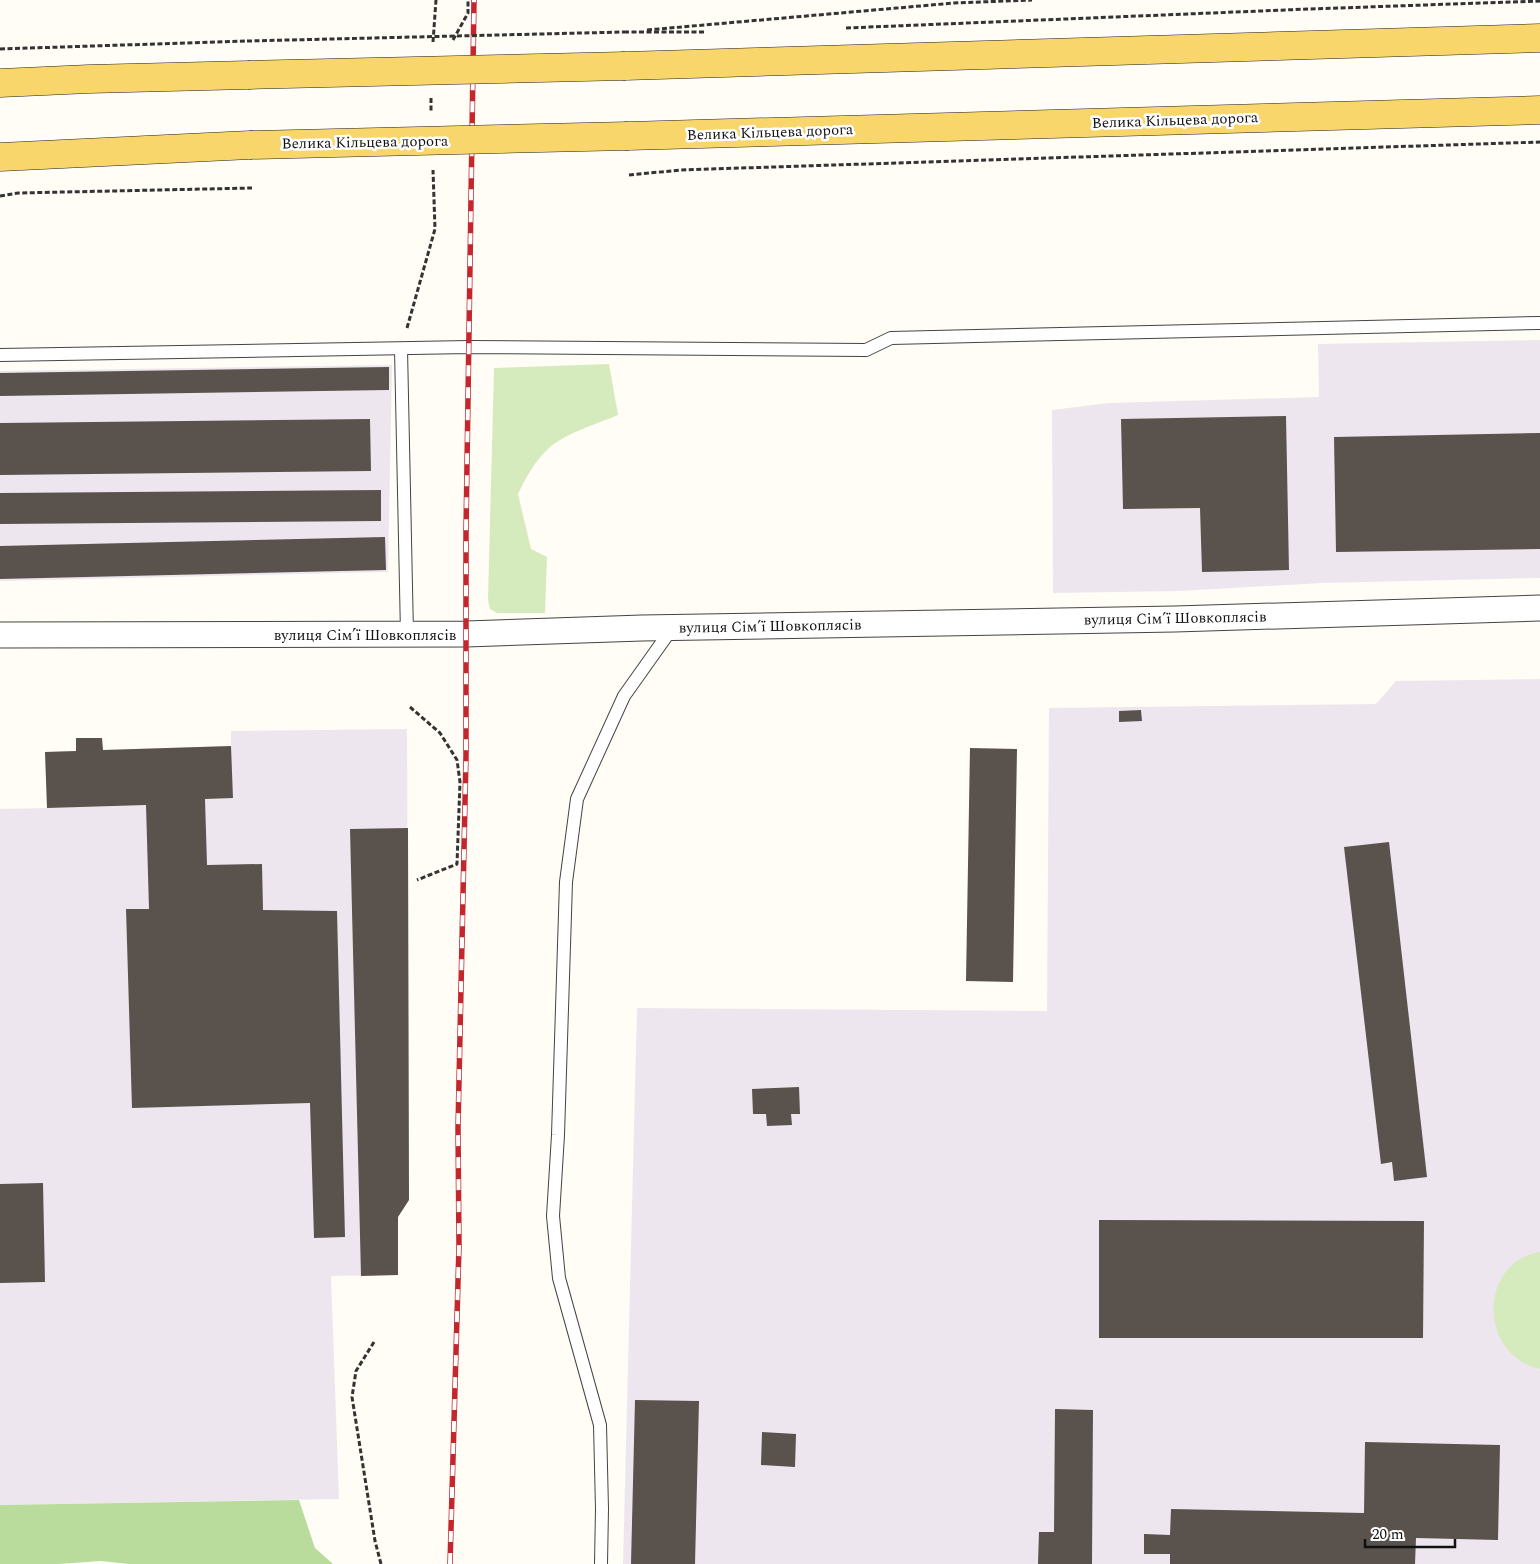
<svg xmlns="http://www.w3.org/2000/svg" width="1540" height="1564" font-family="Spectral,serif">
<style>
.industrial{fill:#eee6ef}
.green{fill:#d5ebbd}
.forest{fill:#b9dc9c}
.building{fill:#5a524d}
.lines{fill:none;stroke-linecap:round;stroke-linejoin:round}
.lane-casing{stroke:#444;stroke-width:14}
.street-casing{stroke:#444;stroke-width:27}
.primary-casing{stroke:#222;stroke-width:29}
.path{stroke:#333;stroke-width:3;stroke-dasharray:5 2.5;stroke-linecap:butt}
.lane{stroke:#fff;stroke-width:12}
.street{stroke:#fff;stroke-width:25}
.primary{stroke:#f9d66b;stroke-width:28}
.rail-casing{stroke:#c4262e;stroke-width:5.5}
.rail{stroke:#fff;stroke-width:4;stroke-dasharray:11;stroke-linecap:butt}
.primary-bridge-casing{stroke:#222;stroke-width:29;stroke-linecap:butt}
.path-bridge{stroke:#333;stroke-width:3;stroke-dasharray:5 2.5;stroke-linecap:butt}
.primary-bridge{stroke:#f9d66b;stroke-width:28}
.labels{text-anchor:middle;stroke-width:5;stroke-linejoin:round;paint-order:stroke}
.street-label{font-size:15px;fill:#111;stroke:#fff}
</style>
<rect width="100%" height="100%" fill="#fffdf5"/>
<g class="industrial">
<polygon points="1540,340 1540,578 1322,583 1180,591 1053,593 1052,410 1109,403 1319,397 1318,344"/>
<polygon points="392,365 388,572 0,581 0,371"/>
<polygon points="1540,679 1540,1564 623,1564 637,1008 1047,1011 1049,708 1376,704 1396,681"/>
<polygon points="407,729 409,1200 398,1217 398,1275 331,1276 339,1499 0,1505 0,809 47,808 45,752 76,751 76,738 102,738 103,750 231,746 231,731"/>
</g>
<g class="green">
<path d="M 609,364 L 618,415 C 597,424 565,433 548,449 C 535,461 526,477 518,494 L 531,549 L 547,557 L 545,613 L 497,613 L 490,609 L 488,600 L 494,368 Z"/>
<path d="M 1540,1252 L 1540,1369 C 1477,1355 1479,1261 1540,1252 Z"/>
</g>
<polygon class="forest" points="299,1500 315,1548 333,1564 129,1564 101,1561 59,1564 0,1564 0,1505"/>
<g class="building">
<polygon points="389,367 389,390 0,396 0,373"/>
<polygon points="1286,416 1289,570 1202,572 1200,508 1123,509 1121,419"/>
<polygon points="370,419 371,471 0,475 0,423"/>
<polygon points="1540,433 1540,549 1336,552 1334,437"/>
<polygon points="381,490 381,521 0,524 0,493"/>
<polygon points="385,537 386,570 0,579 0,546"/>
<polygon points="1141,710 1142,721 1119,722 1119,711"/>
<polygon points="76,738 102,738 103,750 231,746 233,798 205,799 207,865 262,864 263,910 337,911 345,1237 314,1238 310,1103 132,1108 126,909 149,909 146,805 47,808 45,752 76,751"/>
<polygon points="970,748 1017,749 1013,982 966,981"/>
<polygon points="408,828 409,1200 398,1217 398,1275 361,1276 350,829"/>
<polygon points="1389,842 1427,1177 1394,1181 1392,1162 1381,1164 1344,847"/>
<polygon points="799,1087 800,1114 791,1114 792,1125 767,1126 766,1114 753,1114 752,1089"/>
<polygon points="43,1183 45,1282 0,1283 0,1184"/>
<polygon points="1099,1220 1424,1221 1423,1338 1099,1338"/>
<polygon points="635,1400 699,1401 695,1564 631,1564"/>
<polygon points="1055,1409 1093,1410 1092,1564 1038,1564 1039,1532 1054,1532"/>
<polygon points="762,1432 796,1434 795,1467 761,1465"/>
<polygon points="1365,1442 1500,1445 1498,1540 1416,1538 1415,1564 1170,1564 1170,1554 1144,1554 1144,1534 1170,1535 1171,1509 1364,1513"/>
</g>
<g class="lines">
<defs>
<g id="lane">
<polyline points="401,349 407,634"/>
<polyline points="0,355 469,347 866,350 891,338 1540,323"/>
<polyline points="601,1564 602,1509 600,1425 559,1278 553,1216 558,1135 566,882 577,799 624,696 673,627"/>
</g>
<polyline id="street" points="0,635 466,634 642,628 1175,619 1540,608"/>
<g id="primary">
<polyline points="625,66 1540,38"/>
<polyline points="0,83 89,79 248,75"/>
<polyline points="628,136 1540,110"/>
<polyline points="0,157 250,145"/>
</g>
</defs>
<use href="#lane" class="lane-casing"/>
<use href="#street" class="street-casing"/>
<use href="#primary" class="primary-casing"/>
<g class="path">
<polyline points="846,28 1309,9 1540,1"/>
<polyline points="647,30 954,3 1032,0"/>
<polyline points="624,32 705,32"/>
<polyline points="453,40 468,13 468,0"/>
<polyline points="433,42 436,0"/>
<polyline points="0,49 247,41"/>
<polyline points="431,98 431,112"/>
<polyline points="629,175 681,170 1540,142"/>
<polyline points="0,196 18,193 252,188"/>
<polyline points="407,328 435,229 433,170"/>
<polyline points="410,707 440,733 457,760 460,782 457,864 417,880"/>
<polyline points="374,1342 356,1371 352,1397 375,1541 381,1564"/>
</g>
<use href="#lane" class="lane"/>
<use href="#street" class="street"/>
<use href="#primary" class="primary"/>
<defs>
<polyline id="rail" points="450,1564 459,1246 458,1128 466,756 466,531 474,0"/>
</defs>
<use href="#rail" class="rail-casing"/>
<use href="#rail" class="rail"/>
<defs>
<g id="primary-bridge">
<polyline points="248,75 625,66"/>
<polyline points="250,145 628,136"/>
</g>
</defs>
<use href="#primary-bridge" class="primary-bridge-casing"/>
<polyline class="path-bridge" points="247,41 624,32"/>
<use href="#primary-bridge" class="primary-bridge"/>
</g>
<g class="labels">
<g class="street-label">
<text transform="translate(1175 120) rotate(-2)" y="5">Велика Кільцева дорога</text>
<text transform="translate(770 132) rotate(-2)" y="5">Велика Кільцева дорога</text>
<text transform="translate(365 142) rotate(-1)" y="5">Велика Кільцева дорога</text>
<text transform="translate(1175 618) rotate(-1)" y="5">вулиця Сімʼї Шовкоплясів</text>
<text transform="translate(770 626) rotate(-1)" y="5">вулиця Сімʼї Шовкоплясів</text>
<text x="365" y="640">вулиця Сімʼї Шовкоплясів</text>
</g>
</g>
<path d="M1365 1539v8h90v-8" fill="none" stroke="#111111" stroke-width="2.5"/>
<text x="1372" y="1539" font-size="15" fill="#111111" stroke="#ffffff" stroke-width="4" paint-order="stroke">20 m</text>
</svg>
